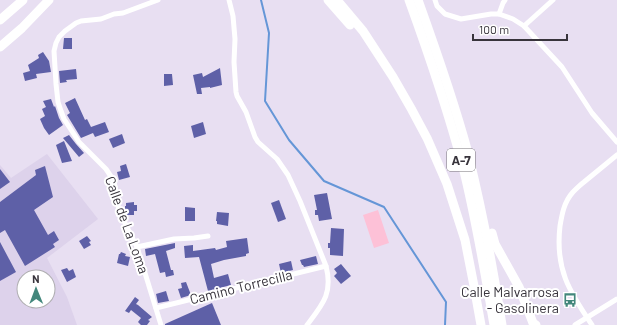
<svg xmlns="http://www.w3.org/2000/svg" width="617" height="325" font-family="Barlow,sans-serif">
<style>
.built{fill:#ddd2eb;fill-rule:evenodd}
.green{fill:#fdc1d7}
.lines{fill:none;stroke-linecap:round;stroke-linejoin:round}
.stream{stroke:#6596d7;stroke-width:2}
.building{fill:#5e60a7}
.street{stroke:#fff;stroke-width:5}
.highway{stroke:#fff;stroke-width:9}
.labels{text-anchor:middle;stroke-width:4;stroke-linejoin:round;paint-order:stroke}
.shield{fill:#fff;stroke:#747176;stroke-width:1}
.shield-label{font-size:13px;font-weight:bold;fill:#38343c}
.street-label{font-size:14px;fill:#38343c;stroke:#fff}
.poi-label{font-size:14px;fill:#38343c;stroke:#fff;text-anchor:end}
</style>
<rect width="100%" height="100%" fill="#e8dff2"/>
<path class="built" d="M 47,154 L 98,219 L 47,258 L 67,297 L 77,325 L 0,325 L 0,165 L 11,178 ZM 24,277 L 48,277 L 48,301 L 24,301 Z"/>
<polygon class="green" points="378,210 389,243 374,248 363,215"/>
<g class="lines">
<polyline class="stream" points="261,0 269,33 265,101 289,140 324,181 384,207 446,302 445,325"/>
</g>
<g class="building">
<polygon points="64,38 72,38 72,49 63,49"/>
<polygon points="43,52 49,61 51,72 36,74 37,78 25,81 23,73 30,71 28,65 39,58 38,55"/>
<polygon points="220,68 222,85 210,88 210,87 201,88 202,94 197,94 193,75 202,73 203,77"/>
<polygon points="76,69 77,79 66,80 67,82 60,83 59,71"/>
<polygon points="164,74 172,74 173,85 164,86"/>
<polygon points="75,98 85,120 87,119 91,127 105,122 109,132 95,137 93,133 81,138 67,115 70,113 65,103"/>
<polygon points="51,99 54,107 55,106 59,118 63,125 49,135 44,128 40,119 45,116 42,109 46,107 43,101"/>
<polygon points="203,122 206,134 194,138 191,126"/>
<polygon points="122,134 125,143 113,148 109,139"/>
<polygon points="69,135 76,144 84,153 79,157 63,138"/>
<polygon points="64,141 72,161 62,163 56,145"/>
<polygon points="126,164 130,177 119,180 117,172 121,171 120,166"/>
<polygon points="45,166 53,197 34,210 48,235 54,231 59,240 53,244 55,247 25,266 5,230 0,233 0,202 36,175 35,170"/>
<polygon points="0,169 10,182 0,189"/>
<polygon points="327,193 332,219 319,221 318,215 315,215 315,210 317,210 314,195"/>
<polygon points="279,200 286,219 278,222 271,203"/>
<polygon points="134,202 134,205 137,205 137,211 134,211 134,215 125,215 125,206 126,206 126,203"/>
<polygon points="185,207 195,208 195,221 185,221"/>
<polygon points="217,212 229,213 228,226 217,224 217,221 216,221"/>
<polygon points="331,228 344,229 343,256 330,255 330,248 328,248 328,243 330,243"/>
<polygon points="87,236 91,241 89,242 91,245 84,249 79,241"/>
<polygon points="247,238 249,253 246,254 246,256 224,260 211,264 214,278 228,274 231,285 208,291 199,257 185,258 184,246 193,245 193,251 215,248 216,250 227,247 226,241"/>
<polygon points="0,242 16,272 0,281"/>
<polygon points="175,243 175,248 166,251 171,270 173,270 174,275 166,277 165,272 160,273 155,254 146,256 145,249"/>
<polygon points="121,252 126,254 125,256 130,257 128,266 117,263 119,254 120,254"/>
<polygon points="316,256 318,264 304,267 303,265 302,265 300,260"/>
<polygon points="291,261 293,270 281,273 279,264"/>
<polygon points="341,264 351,276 341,284 334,276 337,273 334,269"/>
<polygon points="67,268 69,271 73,269 76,277 67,282 61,270"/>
<polygon points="186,282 191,295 181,298 178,289 182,288 181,283"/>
<polygon points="166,291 169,301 158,303 156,294"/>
<polygon points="135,297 139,300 136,304 138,305 152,317 148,320 150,321 147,325 141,325 138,322 141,318 131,310 129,313 125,311"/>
<polygon points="212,303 221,325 165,325 165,324"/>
</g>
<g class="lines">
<g class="street">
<polyline points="158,0 123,13 114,14 101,19 81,21 76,23 65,31 59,37 56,43 54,51 56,84 58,102 61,111 64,119 79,142 106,169 112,178 115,186 119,211 137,247 161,325"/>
<path d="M 229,0 L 233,16 L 235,39 L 234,62 L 236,92 L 237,96 L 246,112 L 255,137 L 258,142 L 277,159 L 288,175 L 300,201 L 326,266 C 333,293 323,304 307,325"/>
<polyline points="435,0 437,6 445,14 461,19 491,14 499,14 513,19 524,26 562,67 592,113 617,142"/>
<polyline points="499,14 503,3 505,0"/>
<polyline points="524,26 553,0"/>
<polyline points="137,247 174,239 194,238 208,236"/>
<polyline points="156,308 326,266"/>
<polyline points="575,325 617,299"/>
<path d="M 592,325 C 569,291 555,269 560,226 C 562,214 564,202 573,192 C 576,189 580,185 584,182 C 595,173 606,164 617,155"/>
</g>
<g class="highway">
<polyline points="328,0 350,25"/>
<polyline points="337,0 363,31 393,77 412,110 427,138 447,184 465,240 474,286 481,325"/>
<path d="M 409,0 C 429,55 448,111 463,167 C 476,219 485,272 494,325"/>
<path d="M 418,0 C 436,50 454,101 468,153 C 482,210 493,267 502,325"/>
<polyline points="0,20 23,0"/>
<polyline points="0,47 22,28 49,0"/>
<polyline points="492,233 495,244 519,287 533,323 536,325"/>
</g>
</g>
<defs>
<symbol id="bus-bare" viewBox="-9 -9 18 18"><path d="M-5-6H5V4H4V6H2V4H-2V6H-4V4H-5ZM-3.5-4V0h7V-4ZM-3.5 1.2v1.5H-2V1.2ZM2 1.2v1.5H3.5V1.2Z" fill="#43877c" stroke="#fff" stroke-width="2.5" paint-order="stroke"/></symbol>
</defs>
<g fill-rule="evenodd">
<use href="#bus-bare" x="560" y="290" width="20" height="20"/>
</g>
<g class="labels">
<rect class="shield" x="447" y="149" width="28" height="22" rx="3"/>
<g class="shield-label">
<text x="461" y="165">A-7</text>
</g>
<g class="street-label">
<text transform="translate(127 225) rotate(70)" y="5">Calle de La Loma</text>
<text transform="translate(241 287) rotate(-14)" y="5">Camino Torrecilla</text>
</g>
<g class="poi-label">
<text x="559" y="297">Calle Malvarrosa<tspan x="559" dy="16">- Gasolinera</tspan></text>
</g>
</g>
<g transform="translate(36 289) rotate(359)"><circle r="19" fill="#ffffff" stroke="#afaeb1"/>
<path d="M0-3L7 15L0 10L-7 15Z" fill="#43877c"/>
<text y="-6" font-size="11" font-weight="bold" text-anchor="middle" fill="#38343c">N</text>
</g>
<path d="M473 34v6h94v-6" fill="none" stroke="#38343c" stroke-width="2"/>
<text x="479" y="34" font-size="12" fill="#38343c" stroke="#ffffff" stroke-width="3" paint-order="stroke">100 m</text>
</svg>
